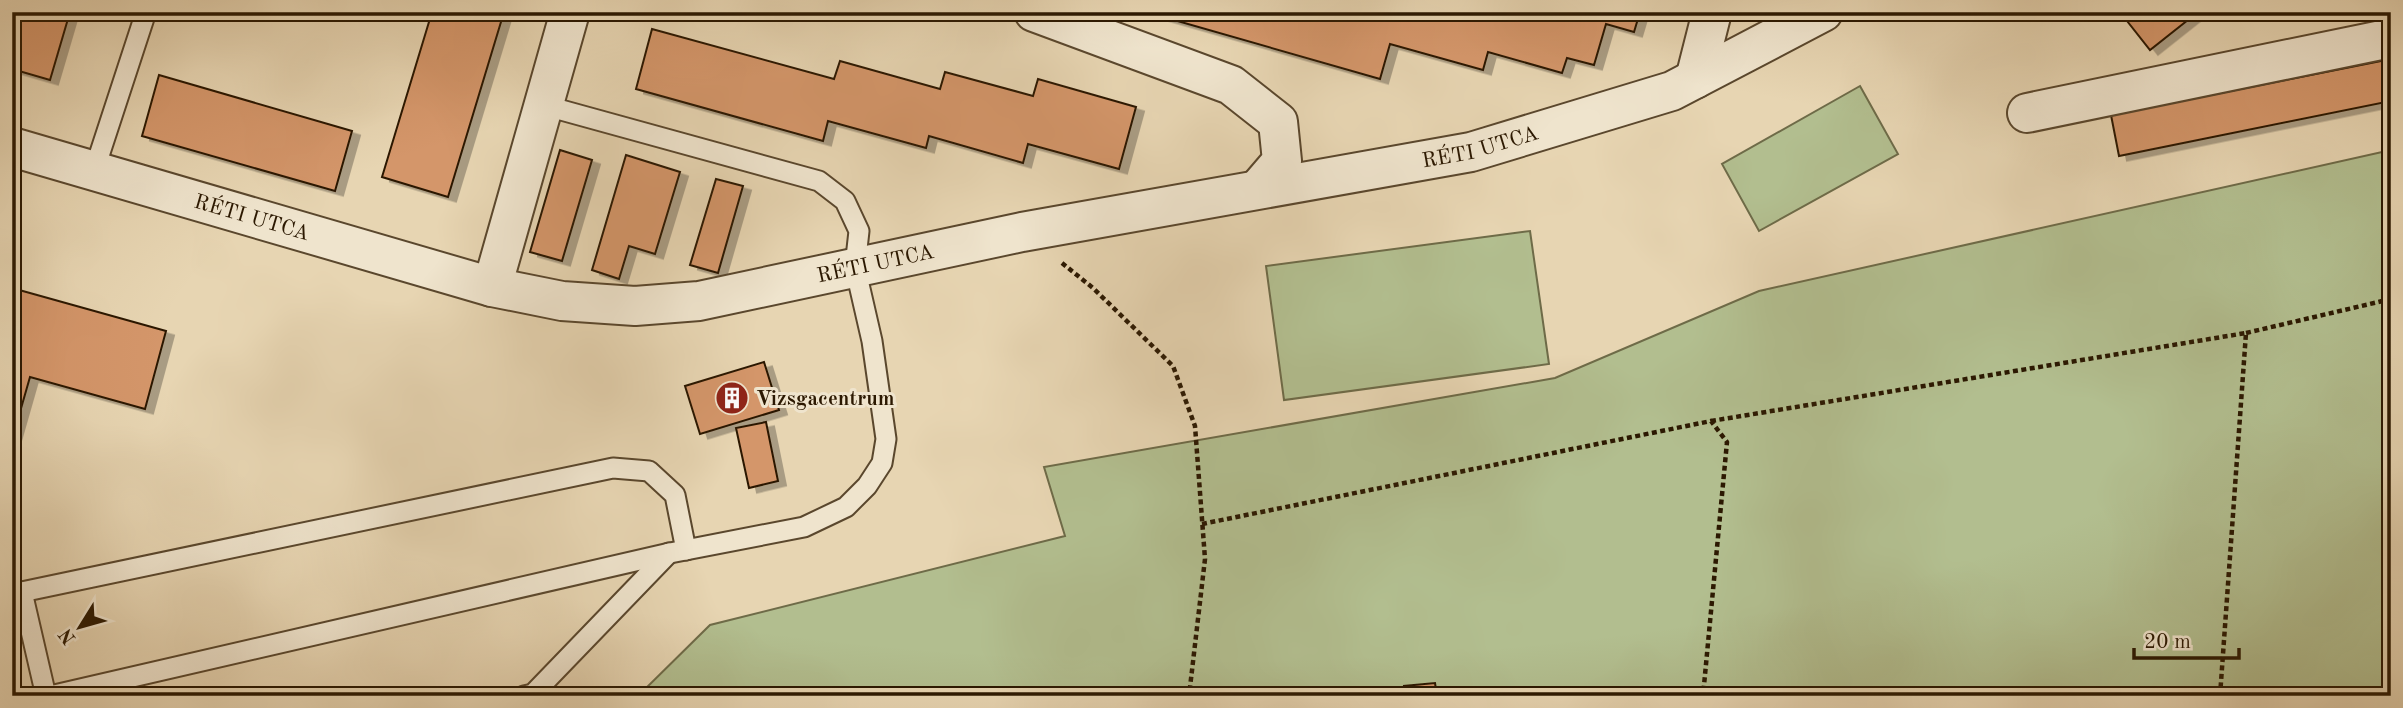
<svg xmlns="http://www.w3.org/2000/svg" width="2403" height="708" font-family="'Old Standard TT',serif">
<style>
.green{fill:#b2be8f;stroke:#6e6b48;stroke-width:2}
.building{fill:#d4966a;stroke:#2b1801;stroke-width:2;filter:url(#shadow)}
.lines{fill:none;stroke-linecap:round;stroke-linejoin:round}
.service-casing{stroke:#5a472d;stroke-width:23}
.minor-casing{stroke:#5a472d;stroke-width:42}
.path{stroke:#2b1801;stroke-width:4.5;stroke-dasharray:5 3.5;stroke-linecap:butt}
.service{stroke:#efe4cd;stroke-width:19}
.minor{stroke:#efe4cd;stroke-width:38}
.labels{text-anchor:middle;stroke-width:6;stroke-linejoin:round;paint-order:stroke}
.street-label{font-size:21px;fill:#2b1801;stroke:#efe4cd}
.poi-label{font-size:21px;font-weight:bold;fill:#2b1801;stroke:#efe4cd;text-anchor:start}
</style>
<defs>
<filter id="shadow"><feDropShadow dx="8" dy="4.5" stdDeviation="0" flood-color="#0004"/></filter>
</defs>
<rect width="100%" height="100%" fill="#e7d5b2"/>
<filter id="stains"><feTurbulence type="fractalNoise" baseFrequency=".00286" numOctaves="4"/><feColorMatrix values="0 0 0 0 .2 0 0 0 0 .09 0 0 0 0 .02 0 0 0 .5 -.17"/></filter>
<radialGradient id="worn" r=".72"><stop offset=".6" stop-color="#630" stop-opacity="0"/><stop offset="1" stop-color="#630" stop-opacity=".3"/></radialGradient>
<g class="green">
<polygon points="1860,86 1898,154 1759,231 1722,164"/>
<polygon points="2391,150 2391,696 638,696 710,625 1065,536 1044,467 1555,378 1759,291"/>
<polygon points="1530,231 1549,364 1284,400 1266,266"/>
</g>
<g class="building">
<polygon points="12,12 70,12 50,80 12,69"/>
<polygon points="432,12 504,12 448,197 382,177"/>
<polygon points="1146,12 1381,12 1392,15 1393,12 1640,12 1634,32 1606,24 1594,65 1567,58 1562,73 1488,52 1483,70 1390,44 1380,79"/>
<polygon points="2120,12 2198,12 2150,50"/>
<polygon points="652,29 834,79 840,61 940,89 945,72 1033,96 1038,79 1136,107 1119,169 1028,144 1023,163 929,136 926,148 828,121 823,141 636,89"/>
<polygon points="2391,59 2391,101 2119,156 2111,115"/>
<polygon points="159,75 352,131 335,191 142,136"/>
<polygon points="560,150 592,160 562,261 530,252"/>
<polygon points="626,155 680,172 655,254 629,246 619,279 592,270"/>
<polygon points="716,179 743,186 718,273 690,265"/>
<polygon points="12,288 166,331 145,409 30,377 12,440"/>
<polygon points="764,362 779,410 700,434 685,386"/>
<polygon points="766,422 778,481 749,488 736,428"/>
<polygon points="1435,683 1437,696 1405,696 1404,686"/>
</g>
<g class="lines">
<defs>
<g id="service">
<polyline points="94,171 146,12"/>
<polyline points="22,592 46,696"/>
<polyline points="12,594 613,468 649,471 675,495 686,550"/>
<polyline points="50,696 670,553 804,527 846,507 867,486 882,463 886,439 872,341 855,267 859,231 845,201 819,181 543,105"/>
<polyline points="524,696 533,694 669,553"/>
</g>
<g id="minor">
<polyline points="1034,12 1231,85 1278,122 1282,161 1258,189"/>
<polyline points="1695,79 1712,12"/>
<polyline points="2027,113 2391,38"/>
<path id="s1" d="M 12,147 L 492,287 L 562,301 L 635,306 L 699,301 L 1022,232 L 1471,152 L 1672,91 L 1823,12"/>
<polyline points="492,287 570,12"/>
</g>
</defs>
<use href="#service" class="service-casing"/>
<use href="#minor" class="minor-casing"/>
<g class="path">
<polyline points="1062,263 1093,288 1173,366 1195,426 1205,559 1189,696"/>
<polyline points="2246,333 2391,299"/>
<polyline points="1711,421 2246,333 2220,696"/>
<polyline points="1202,524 1711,421 1727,442 1703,696"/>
</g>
<use href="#service" class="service"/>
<use href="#minor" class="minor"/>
</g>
<defs>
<symbol id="building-disc" viewBox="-11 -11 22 22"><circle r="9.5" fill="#8f2418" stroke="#efe4cd"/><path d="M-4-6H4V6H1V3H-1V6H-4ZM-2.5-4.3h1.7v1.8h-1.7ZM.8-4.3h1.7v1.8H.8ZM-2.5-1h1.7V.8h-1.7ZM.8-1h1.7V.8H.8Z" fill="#fff"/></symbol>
</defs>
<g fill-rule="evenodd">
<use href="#building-disc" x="713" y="379" width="38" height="38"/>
</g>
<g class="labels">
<g class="street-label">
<text dy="7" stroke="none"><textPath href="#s1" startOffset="1505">RÉTI UTCA</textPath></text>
<text dy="7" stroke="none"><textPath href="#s1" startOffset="250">RÉTI UTCA</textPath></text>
<text dy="7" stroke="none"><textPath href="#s1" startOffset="889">RÉTI UTCA</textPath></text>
</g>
<g class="poi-label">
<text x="756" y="405">Vizsgacentrum</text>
</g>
</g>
<rect width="2403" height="708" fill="none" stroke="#e7d5b2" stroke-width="42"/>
<rect x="14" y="14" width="2375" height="680" fill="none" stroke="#2b1801" stroke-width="3.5"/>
<rect x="21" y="21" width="2361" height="666" fill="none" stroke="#2b1801" stroke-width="2"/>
<g transform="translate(80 627) rotate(233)" stroke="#efe4cd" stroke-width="5" paint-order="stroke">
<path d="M0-5L12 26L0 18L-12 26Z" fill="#2b1801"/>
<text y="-10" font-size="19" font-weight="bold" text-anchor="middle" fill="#2b1801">N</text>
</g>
<path d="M2134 648v10h105v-10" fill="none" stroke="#2b1801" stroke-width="3.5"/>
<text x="2144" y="648" font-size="21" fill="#2b1801" stroke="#efe4cd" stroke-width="5" paint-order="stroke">20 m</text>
<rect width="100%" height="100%" filter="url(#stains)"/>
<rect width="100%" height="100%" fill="url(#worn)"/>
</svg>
